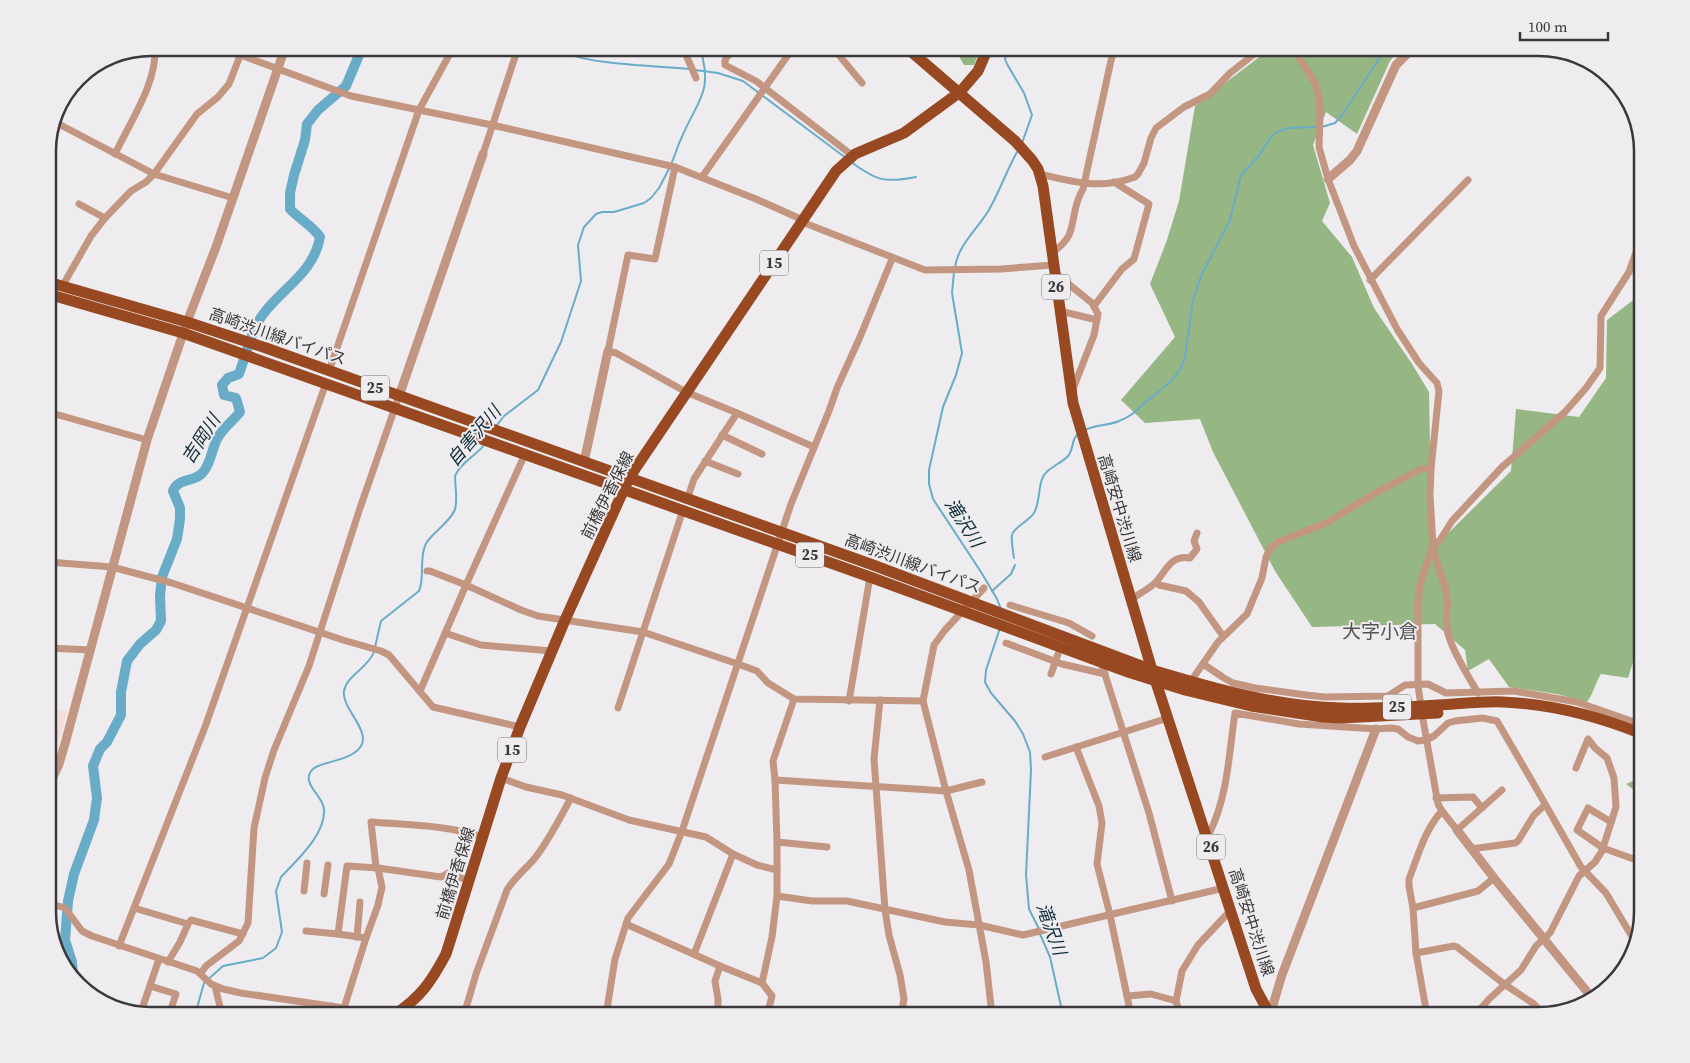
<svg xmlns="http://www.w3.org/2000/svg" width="1690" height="1063" font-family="'Source Serif 4','Noto Sans JP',serif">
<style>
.education{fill:#f7ddd7}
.forest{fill:#96b683}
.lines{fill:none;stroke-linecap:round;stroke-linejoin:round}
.stream{stroke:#69acc7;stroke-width:2}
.river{stroke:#69acc7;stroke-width:10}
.minor{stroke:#c39681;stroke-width:7}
.tertiary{stroke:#c39681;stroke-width:9}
.primary{stroke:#984921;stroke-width:11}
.labels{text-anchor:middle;stroke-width:4;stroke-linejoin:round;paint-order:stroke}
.shield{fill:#efecf0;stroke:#706e71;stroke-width:1}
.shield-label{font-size:15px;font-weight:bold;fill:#3a383a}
.street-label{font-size:16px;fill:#3a383a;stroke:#efecf0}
.water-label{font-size:18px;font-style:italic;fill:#0d2e3a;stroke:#efecf0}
.quarter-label{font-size:19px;fill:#565356;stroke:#efecf0}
.rim{fill:none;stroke:#3a383a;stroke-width:2.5}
</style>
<rect width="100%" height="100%" fill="#efecf0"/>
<polygon class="education" points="67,710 52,770 48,780 48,711"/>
<g class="forest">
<polygon points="954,48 981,48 974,65 964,65"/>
<path d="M 1271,48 L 1401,48 L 1390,61 L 1357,134 L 1326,112 L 1313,145 L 1330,203 L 1322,221 L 1352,257 L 1374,308 L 1412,364 L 1429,392 L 1432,549 L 1511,471 L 1516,409 L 1579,417 L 1606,378 L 1607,320 L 1636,298 L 1642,302 L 1642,660 L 1633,662 L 1628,678 L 1601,674 C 1595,683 1594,693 1587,702 L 1557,694 L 1509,687 L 1489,659 L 1468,671 L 1465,650 L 1435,624 L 1312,627 L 1275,571 L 1213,452 L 1200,419 L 1145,423 L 1121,400 L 1175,337 L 1150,284 L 1167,240 L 1179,201 L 1195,106 Z"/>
<polygon points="1642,777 1642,796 1626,784"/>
</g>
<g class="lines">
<g class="stream">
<path d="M 555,48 C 580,65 658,66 690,69"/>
<polyline points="1009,48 1005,59 1007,64 1024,93 1032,115 1022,143"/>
<polyline points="695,70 718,73 743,81 846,158"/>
<polyline points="1322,127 1335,123 1343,114 1386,48"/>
<path d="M 851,162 C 877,181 885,183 916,177"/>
<path d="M 671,164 C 675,156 677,147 681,139 C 697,100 714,93 700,48"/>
<path d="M 955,268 C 957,245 980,227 990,208 C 1000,190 1007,170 1017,152"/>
<polyline points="954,272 952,293 962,353 956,375 943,407 929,470 929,484 933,499 981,572 997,599 1001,609"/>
<polyline points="497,425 504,416 538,390 561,342 581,281 578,245 584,227 596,214 602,212 614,212 644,203 651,198 659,188 669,169"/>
<path d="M 1085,430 C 1096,424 1108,426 1119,421 C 1131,417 1138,409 1147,401 C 1162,389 1180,377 1185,357 L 1193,300 L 1201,276 L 1230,220 L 1241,175 L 1258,157 L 1271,137 L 1277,132 L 1288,128 L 1317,127"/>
<path d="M 1014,558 C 1013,551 1011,541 1012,535 C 1013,528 1029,521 1034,513 C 1040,502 1038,490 1042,479 C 1046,468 1061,464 1068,456 C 1074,449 1071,441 1077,435"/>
<polyline points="992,591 1011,574 1015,565"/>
<polyline points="1000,628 986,670 985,682 991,693 1015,721 1023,734 1030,752 1031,770 1026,875 1029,909 1039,929"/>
<path d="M 375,647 L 381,621 L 419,591 C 425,577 419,560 425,546 C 427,540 433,535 437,531 C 462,508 456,507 455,476 C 461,462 476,456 485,444"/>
<polyline points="1040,934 1050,957 1063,1015"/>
<path d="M 195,1015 L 204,983 L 223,966 L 263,958 L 276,948 L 282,932 L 276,891 L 281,877 C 297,860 326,834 324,809 C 323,795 298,782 314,768 C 327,761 343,761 354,753 C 380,736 341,711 344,691 C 346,676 368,668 374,652"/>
</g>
<path class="river" d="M 73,976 L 72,962 L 65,940 L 68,901 L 74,874 L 94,820 L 97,798 L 93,766 L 100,749 L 107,742 L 121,715 L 121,692 L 127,661 L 140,644 L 156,630 L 161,621 L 160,596 L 162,577 L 177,539 L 180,519 L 180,508 L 173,491 C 178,477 196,483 204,471 C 211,462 212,449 217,439 C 223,428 233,421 240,412 L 236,398 L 224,395 L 222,385 L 228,378 L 239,374 C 246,355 252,328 264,313 C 284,287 314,272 320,237 C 313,226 299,219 290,209 L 290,193 L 294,175 L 305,140 L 307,124 L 318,110 L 346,86 L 362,48"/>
<g class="minor">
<polyline points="222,48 351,96 492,125 675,167 756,199 803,220"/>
<polyline points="683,48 696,78"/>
<polyline points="734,48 725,60 725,65 756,81 853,156"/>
<polyline points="833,48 862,83"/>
<polyline points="1293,48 1315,83 1319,98 1320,111 1319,147 1328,179 1354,246 1397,329 1419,363 1437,383 1439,391 1431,469 1430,495 1433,546 1420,584 1418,602 1418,685 1422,714 1438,804 1442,811 1457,830 1502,790"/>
<polyline points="53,121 154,174 233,198"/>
<path d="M 115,154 C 130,122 157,83 155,48"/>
<polyline points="483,154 518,48"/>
<polyline points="675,167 655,259 628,255 608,351 616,353 686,392 737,413"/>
<path d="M 1040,174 C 1073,182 1100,190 1135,177 L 1138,174 L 1144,163 L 1151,138 L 1156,128 L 1184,107 L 1210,94 L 1230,73 L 1262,48"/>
<polyline points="702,177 793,48"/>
<polyline points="79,204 105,218"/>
<polyline points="802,222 925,270 1001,269 1053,265"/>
<path d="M 1052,253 C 1059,248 1065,243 1069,235 C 1075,221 1073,205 1083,189 L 1112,56 L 1121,48"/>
<polyline points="1055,273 1092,303 1098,314 1094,335 1073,389"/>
<polyline points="1370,280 1468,180"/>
<polyline points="63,285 91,236 105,218 131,191 146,182 154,174 197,114 218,97 229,84 243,48"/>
<polyline points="48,304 52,306 56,296"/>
<polyline points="1094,306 1122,269 1134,259 1149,204 1114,182"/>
<polyline points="1060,311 1097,320"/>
<polyline points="48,315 52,306"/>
<polyline points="329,371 419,110 453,48"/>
<polyline points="48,412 147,440"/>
<polyline points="722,435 762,454"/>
<polyline points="705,461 738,474"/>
<polyline points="687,500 694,479 737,413 814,447"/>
<polyline points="48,562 112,567 172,583 343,640 381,651 389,655 433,707 520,727"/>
<polyline points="427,571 430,571 466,585 521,610 538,616 643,632 738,664 757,671 768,683 794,699 923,701"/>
<polyline points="1156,582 1159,585 1186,591 1199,602 1223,636"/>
<polyline points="984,588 945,630 934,645 923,701 946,791 969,870 986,962 992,1015"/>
<path d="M 1131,599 C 1139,594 1151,588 1157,581 C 1166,570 1172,554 1190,558 L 1197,549 L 1194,541 L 1197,533"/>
<polyline points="1010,605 1069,623 1092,636"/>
<polyline points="445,633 481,645 552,651"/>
<polyline points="1006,643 1062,664 1105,674"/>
<polyline points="48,648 91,650"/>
<polyline points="1101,662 1149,813 1172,901"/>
<polyline points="1203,664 1224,678 1233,683 1255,688 1306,695 1325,697 1388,696 1405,685 1428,684 1446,693 1514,691 1577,702 1640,724 1642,717"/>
<polyline points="1051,674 1058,654"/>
<polyline points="1191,681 1218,642 1247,614 1262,578 1266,557 1271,547 1278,542 1328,522 1372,495 1415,472 1421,469 1431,469"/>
<polyline points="420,691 466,585 525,454"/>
<path d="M 1478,693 C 1467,674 1454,654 1448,634 C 1445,622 1448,610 1447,599 C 1446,580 1435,564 1433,546 L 1440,540 L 1452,521 L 1502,467 L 1565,412 L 1586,388 L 1600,368 L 1601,316 L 1629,272 L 1639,244 L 1642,227"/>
<polyline points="880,700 874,759 885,910 889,935 900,975 904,999 901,1015"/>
<polyline points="849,701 870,577"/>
<polyline points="618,708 683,510"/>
<polyline points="1076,747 1099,806 1102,823 1097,864 1110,915 1131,1015"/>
<polyline points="1045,757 1168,718"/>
<polyline points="501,778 526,787 562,795 629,820 706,837 733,854 757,865 777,870"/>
<polyline points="775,780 946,791 982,782"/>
<polyline points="1436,798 1473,797 1482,808"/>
<polyline points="1611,822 1588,808 1577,830 1603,848 1639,861 1642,865"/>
<path d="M 1207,834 L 1210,832 C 1228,795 1229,752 1235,713 L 1299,724 L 1376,729 L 1391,728 L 1398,729 L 1408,737 L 1418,741 L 1426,740 L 1434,736 L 1448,723 L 1455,721 L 1482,718 L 1497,721 L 1532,781 L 1581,867 L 1606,893 L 1634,940"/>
<polyline points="777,842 827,847"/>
<polyline points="1471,849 1515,843 1518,841 1534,815 1545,805"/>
<polyline points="304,891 307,863"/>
<polyline points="324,894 328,865"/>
<polyline points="777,896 812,901 847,901 945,922 979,925 1023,935 1224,888"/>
<polyline points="48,903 65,908 82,931 92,936 197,971 211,984 223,989 241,993 344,1008 362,1015"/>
<polyline points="134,908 188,924 180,942 168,962"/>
<polyline points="1413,908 1478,891 1494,878"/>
<polyline points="188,924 191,920 243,934"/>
<polyline points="626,924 720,966 762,983 772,996 767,1015"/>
<polyline points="306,931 338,934"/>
<polyline points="357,937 360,902"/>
<polyline points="366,938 338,934 347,866 378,868 441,877 448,873 469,881"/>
<polyline points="119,946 205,727 326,383"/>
<polyline points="1416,953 1454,946 1457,947 1504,984 1534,1004 1543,1014"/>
<polyline points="694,954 733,854"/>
<polyline points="201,973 206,966 239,941 248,923 254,828 265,778 274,750 309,666 360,508 399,396"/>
<polyline points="762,983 772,937 777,896 777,842 775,780 773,761 794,699"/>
<polyline points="150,986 176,994 169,1015"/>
<polyline points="215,986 222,1015"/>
<polyline points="1127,996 1151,994 1176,1001"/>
<path d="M 344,1008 L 366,938 L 378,905 L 382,887 L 378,868 L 376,867 L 371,822 C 408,825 447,825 483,837"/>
<polyline points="141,1012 159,959"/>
<polyline points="331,1015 332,1006"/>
<path d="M 464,1015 L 476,974 L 507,890 C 514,878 526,869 535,858 C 549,840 560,818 571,798"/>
<polyline points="606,1015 615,959 628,918 669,864 682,831 791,504 829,411 837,388 860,337 892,259"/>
<polyline points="718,1015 718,999 715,981 720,966"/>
<polyline points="1191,1015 1183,1012 1178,1007 1176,1001 1182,971 1198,945 1231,910"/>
<path d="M 1427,1015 L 1416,953 L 1413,908 L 1409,886 L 1409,879 C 1418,856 1425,829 1442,811"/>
<polyline points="1475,1015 1489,999 1521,970 1536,946 1550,933 1579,876 1595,862 1602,851 1616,807 1614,778 1607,758 1595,748 1588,739 1576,768"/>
</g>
<g class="tertiary">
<polyline points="1328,179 1350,160 1357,151 1396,65 1413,48"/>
<polyline points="399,396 483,154"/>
<polyline points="584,462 608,351"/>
<polyline points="48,788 59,764 66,740 147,440 187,322 216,247 285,48"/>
<polyline points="1457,830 1494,878 1593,999"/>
<polyline points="1270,1015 1282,975 1376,729"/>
</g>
<g class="primary">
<polyline points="907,48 1015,141 1032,160 1038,169 1043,186 1073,403 1152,670 1256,989 1270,1015"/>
<path d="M 48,282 L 187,322 L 266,348 L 873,565 L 1152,670 C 1212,688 1278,707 1341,708 C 1373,709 1406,707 1439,705 C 1460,704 1482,701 1503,702 C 1551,704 1598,716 1642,734"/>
<polyline points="48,294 183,333 870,577 1128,672 1185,690 1251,706 1323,717 1341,718 1438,713"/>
<path d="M 394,1015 C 421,997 431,982 446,954 L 501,778 L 520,727 L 565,620 L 629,478 L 836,171 L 855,154 L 904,133 L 960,92 L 978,71 L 988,48"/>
</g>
</g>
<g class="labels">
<g class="shield">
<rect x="760" y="250.5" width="28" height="25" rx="4"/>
<rect x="1042" y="274.5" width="28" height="25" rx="4"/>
<rect x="361" y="375.5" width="28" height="25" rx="4"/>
<rect x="796" y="542.5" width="28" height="25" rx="4"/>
<rect x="1383" y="694.5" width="28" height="25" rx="4"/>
<rect x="498" y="737.5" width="28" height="25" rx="4"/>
<rect x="1197" y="834.5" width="28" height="25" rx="4"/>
</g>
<g class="shield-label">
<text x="774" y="268">15</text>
<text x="1056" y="292">26</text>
<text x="375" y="393">25</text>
<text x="810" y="560">25</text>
<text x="1397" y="712">25</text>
<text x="512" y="755">15</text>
<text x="1211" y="852">26</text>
</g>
<g class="street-label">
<text transform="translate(278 336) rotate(19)" y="6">高崎渋川線バイパス</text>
<text transform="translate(607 495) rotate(-63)" y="6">前橋伊香保線</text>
<text transform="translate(1120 508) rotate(73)" y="6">高崎安中渋川線</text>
<text transform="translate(913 563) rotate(20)" y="6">高崎渋川線バイパス</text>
<text transform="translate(455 873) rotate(-73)" y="6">前橋伊香保線</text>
<text transform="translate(1252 922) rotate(72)" y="6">高崎安中渋川線</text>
</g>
<g class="water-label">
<text transform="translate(474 436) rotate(-50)" y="6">自害沢川</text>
<text transform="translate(201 439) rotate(-57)" y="6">吉岡川</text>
<text transform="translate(964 523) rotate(57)" y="6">滝沢川</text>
<text transform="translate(1051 929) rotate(70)" y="6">滝沢川</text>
</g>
<g class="quarter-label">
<text x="1380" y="638">大字小倉</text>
</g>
</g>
<path d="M0 0H1690V1063H0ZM151 56H1539A95 95 0 0 1 1634 151V912A95 95 0 0 1 1539 1007H151A95 95 0 0 1 56 912V151A95 95 0 0 1 151 56Z" fill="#efecf0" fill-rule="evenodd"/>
<path class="rim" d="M151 56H1539A95 95 0 0 1 1634 151V912A95 95 0 0 1 1539 1007H151A95 95 0 0 1 56 912V151A95 95 0 0 1 151 56Z"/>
<path d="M1520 32v8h88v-8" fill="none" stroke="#3a383a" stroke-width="2.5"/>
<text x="1528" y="32" font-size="15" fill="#3a383a" stroke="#efecf0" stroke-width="4" paint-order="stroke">100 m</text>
</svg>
